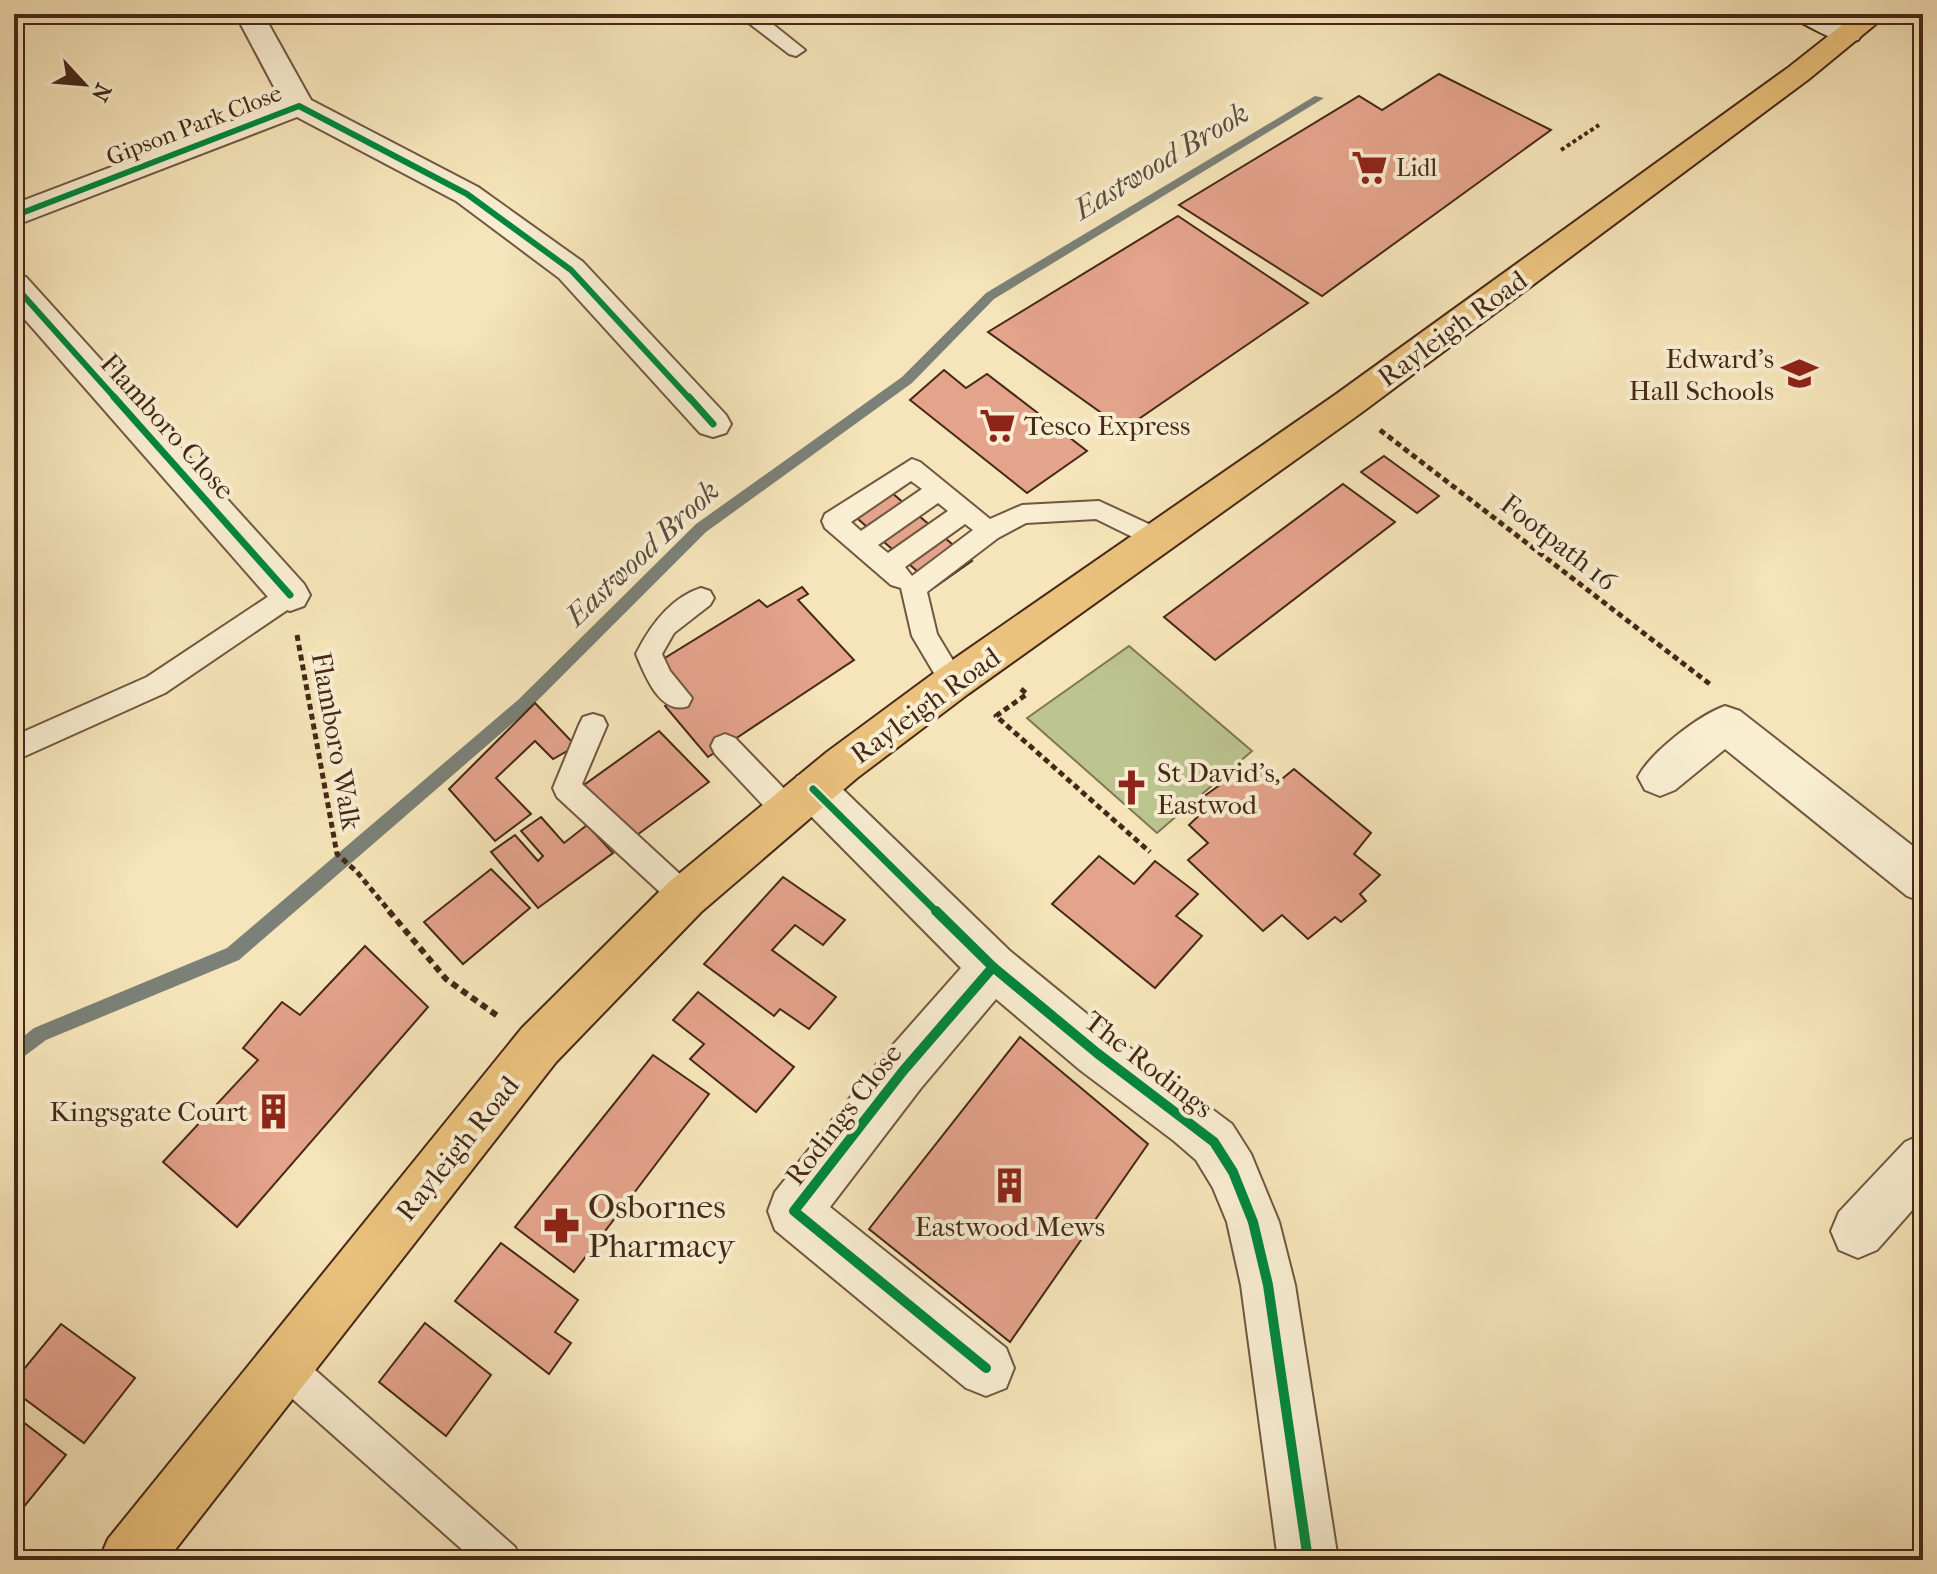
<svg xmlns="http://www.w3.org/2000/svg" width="1937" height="1574" font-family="'IM FELL French Canon',serif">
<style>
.green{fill:#bcc590;stroke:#807654;stroke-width:2}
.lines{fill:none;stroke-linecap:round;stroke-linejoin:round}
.stream{fill:#7b8178;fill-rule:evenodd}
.building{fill:#e4a38b;stroke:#452818;stroke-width:2}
.lane-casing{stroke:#715740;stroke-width:4}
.street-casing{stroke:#715740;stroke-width:4}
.secondary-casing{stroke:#452818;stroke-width:4}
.primary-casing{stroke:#452818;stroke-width:4}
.path-far2{stroke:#452818;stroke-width:4;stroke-dasharray:4 3;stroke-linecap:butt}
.path-far1{stroke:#452818;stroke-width:5;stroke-dasharray:6 4;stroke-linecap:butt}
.path{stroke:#452818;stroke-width:6;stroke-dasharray:7 5;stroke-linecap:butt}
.lane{fill:#f9eed2;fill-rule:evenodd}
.street{fill:#f9eed2;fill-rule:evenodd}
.secondary{fill:#f9eed2;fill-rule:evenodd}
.primary{fill:#ebc27d;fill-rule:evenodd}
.cycleway-far2-casing{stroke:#f9eed2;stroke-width:10}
.cycleway-far1-casing{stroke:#f9eed2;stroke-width:12}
.cycleway-casing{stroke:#f9eed2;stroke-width:15}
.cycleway-far2{stroke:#00873e;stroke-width:6}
.cycleway-far1{stroke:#00873e;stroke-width:7}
.cycleway{stroke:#00873e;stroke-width:10}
.labels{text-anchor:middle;stroke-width:8;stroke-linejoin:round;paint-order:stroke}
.far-street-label{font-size:24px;fill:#452818;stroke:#f9eed2}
.far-poi-label{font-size:24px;fill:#452818;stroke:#f9eed2;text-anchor:start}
.street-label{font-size:28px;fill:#452818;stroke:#f9eed2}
.poi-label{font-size:28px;fill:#452818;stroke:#f9eed2;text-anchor:end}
.water-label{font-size:30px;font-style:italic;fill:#5c4d40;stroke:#f9eed2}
.near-poi-label{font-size:34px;fill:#452818;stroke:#f9eed2;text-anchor:start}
</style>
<rect width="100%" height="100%" fill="#f6e5ba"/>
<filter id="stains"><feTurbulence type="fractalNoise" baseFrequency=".0025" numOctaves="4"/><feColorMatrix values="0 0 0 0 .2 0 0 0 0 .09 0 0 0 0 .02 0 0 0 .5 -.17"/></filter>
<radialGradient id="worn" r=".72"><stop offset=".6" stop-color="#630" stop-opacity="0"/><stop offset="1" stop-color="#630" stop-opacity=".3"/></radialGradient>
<polygon class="green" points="1129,646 1252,751 1157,833 1027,718"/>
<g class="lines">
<polygon class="stream" points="1315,96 1324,98 994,299 912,383 706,532 528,710 239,960 46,1040 14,1064 14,1044 34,1028 227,948 518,700 696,524 902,377 986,293"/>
</g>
<g class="building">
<polygon points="1439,74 1551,130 1322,296 1179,205 1359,96 1382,110"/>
<polygon points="1178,216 1308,303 1124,429 988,332"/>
<polygon points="944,370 966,388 987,374 1087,451 1027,493 910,400"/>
<polygon points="1384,456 1439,496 1417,513 1361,472"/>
<polygon points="878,481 972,561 935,587 841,504"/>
<polygon points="1343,484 1395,522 1215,660 1164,617"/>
<polygon points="802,587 808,594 798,600 854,660 708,757 665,706 687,692 660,661 759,600 767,607"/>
<polygon points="535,703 576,746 553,759 535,741 496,778 531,814 495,841 449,789"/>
<polygon points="659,731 709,782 633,838 584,785"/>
<polygon points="1256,767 1277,783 1294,769 1371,833 1354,854 1380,875 1360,894 1366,901 1341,922 1335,917 1308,939 1282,915 1263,931 1188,860 1208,843 1189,825 1211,804 1203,797 1231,777 1237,783"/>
<polygon points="541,817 564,843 587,825 613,853 538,908 491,852 515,835 538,861 543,856 521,831"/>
<polygon points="1099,856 1134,884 1155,861 1198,894 1176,916 1202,936 1155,988 1052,904"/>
<polygon points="491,869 530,908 463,964 424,922"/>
<polygon points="783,877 845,920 823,945 795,925 772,950 836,997 809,1029 780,1009 774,1016 704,964"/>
<polygon points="365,946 428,1007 237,1227 163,1162 258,1060 243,1048 282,1002 300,1015"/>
<polygon points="698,992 794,1067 756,1112 690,1059 704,1044 673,1020"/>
<polygon points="1020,1037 1148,1144 1010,1342 869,1229"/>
<polygon points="653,1055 709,1094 574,1272 515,1227"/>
<polygon points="501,1243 578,1300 555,1332 571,1343 549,1374 455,1301"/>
<polygon points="425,1323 491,1375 446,1436 379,1382"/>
<polygon points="61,1324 135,1378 84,1443 14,1391 14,1381"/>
<polygon points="14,1415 66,1455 14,1519"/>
</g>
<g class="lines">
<defs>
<g id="lane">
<polygon points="745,14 768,14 765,18 805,50 796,56 789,54 746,21"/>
<polygon points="1423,14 1411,20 1402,15 1403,14"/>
<path d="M 912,459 L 920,462 L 990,519 L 1022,505 L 1099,501 L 1166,532 L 1169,539 L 1166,546 L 1157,549 L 1096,519 L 1026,523 L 998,538 L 927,592 L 937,634 L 966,682 L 962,690 L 953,693 L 944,690 L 912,636 L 901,588 L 891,585 L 825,528 L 822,521 L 825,514 ZM 911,481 L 922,489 L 861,531 L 851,522 ZM 938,503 L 948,511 L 888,553 L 878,545 ZM 965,524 L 973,530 L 912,576 L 905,567 Z"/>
<polygon points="290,585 299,588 303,595 299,602 165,693 14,761 14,736 147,677 281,588"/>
<path d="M 701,588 L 710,591 L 714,598 L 710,605 L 674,633 L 662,654 L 670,671 L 692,698 L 688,706 C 660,716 645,675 636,654 C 650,626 670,598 701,588 Z"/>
<polygon points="593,714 603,717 607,725 582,784 695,888 700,897 695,906 685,910 675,906 557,797 553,788 579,725 583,717"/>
<polygon points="725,734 735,738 797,802 801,811 797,820 787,823 777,820 715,754 711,746 715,738"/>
<polygon points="283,1348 296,1353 515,1547 521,1560 474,1560 270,1379 265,1366 270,1353"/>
</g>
<g id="street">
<polygon points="239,14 263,14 311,100 478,187 583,262 726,415 731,424 726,433 713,437 700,433 559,278 456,201 297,117 14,226 14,204 282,102 237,17"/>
<polygon points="14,274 26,277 304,584 310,595 304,606 290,611 276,606 14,307"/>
<path d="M 1725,706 L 1740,711 L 1923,854 L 1923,902 L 1907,896 L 1725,749 L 1675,790 L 1660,796 L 1645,790 L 1638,777 C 1650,753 1699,715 1725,706 Z"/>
<polygon points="813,770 829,776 1010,951 1114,1036 1232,1124 1251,1154 1279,1222 1295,1285 1338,1560 1278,1560 1241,1285 1227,1222 1213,1188 1196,1160 1174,1141 1080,1070 996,999 921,1088 830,1207 1006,1348 1014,1368 1006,1388 986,1396 966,1388 775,1230 768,1211 775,1192 885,1054 961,968 797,802 791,789 797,776"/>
<polygon points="1923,1134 1923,1198 1877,1250 1858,1258 1839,1250 1831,1231 1839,1212 1905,1142"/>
</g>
<path id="secondary" d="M 1792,14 C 1815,14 1847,12 1862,34 L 1858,40 C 1837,45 1815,29 1796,20 Z"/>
<polygon id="primary" points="1856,14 1888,14 1809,79 1361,413 968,694 857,778 701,912 556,1062 167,1560 99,1560 108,1539 522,1028 669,882 827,752 938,670 1335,395 1789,67"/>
</defs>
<use href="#lane" class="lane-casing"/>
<use href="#street" class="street-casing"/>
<use href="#secondary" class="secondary-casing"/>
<use href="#primary" class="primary-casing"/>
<polyline class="path-far2" points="1561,150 1599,125"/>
<g class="path-far1">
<polyline points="1380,430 1711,685"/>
<polyline points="297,635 337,854 357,872 391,913"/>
<polyline points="1021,689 1027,694 996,716 1150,852"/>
</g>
<polyline class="path" points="389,911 446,979 499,1017"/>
<use href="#lane" class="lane"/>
<use href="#street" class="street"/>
<use href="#secondary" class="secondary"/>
<use href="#primary" class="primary"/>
<defs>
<g id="cycleway-far2">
<polyline points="14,216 299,106 467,194 571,270 690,399"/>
<polyline points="14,285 116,399"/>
</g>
<g id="cycleway-far1">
<polyline points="114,397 290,595"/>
<polyline points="689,397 713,424"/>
<polyline points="813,789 938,913"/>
</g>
<g id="cycleway">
<polyline points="936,911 993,967 1097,1053 1214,1142 1233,1172 1253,1222 1268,1285 1308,1560"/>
<polyline points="986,1368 794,1211 903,1071 993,967"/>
</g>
</defs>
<use href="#cycleway-far2" class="cycleway-far2-casing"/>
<use href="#cycleway-far1" class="cycleway-far1-casing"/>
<use href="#cycleway" class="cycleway-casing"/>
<use href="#cycleway-far2" class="cycleway-far2"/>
<use href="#cycleway-far1" class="cycleway-far1"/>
<use href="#cycleway" class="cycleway"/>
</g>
<defs>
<symbol id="supermarket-bare" viewBox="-9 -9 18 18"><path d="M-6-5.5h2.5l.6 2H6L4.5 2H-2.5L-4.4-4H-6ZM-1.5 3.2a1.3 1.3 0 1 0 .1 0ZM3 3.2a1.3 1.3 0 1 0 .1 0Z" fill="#8f2418" stroke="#f9eed2" stroke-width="2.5" paint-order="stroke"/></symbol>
<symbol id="school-bare" viewBox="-9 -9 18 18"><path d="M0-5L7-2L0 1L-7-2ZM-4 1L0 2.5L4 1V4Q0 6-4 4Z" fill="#8f2418" stroke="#f9eed2" stroke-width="2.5" paint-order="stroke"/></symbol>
<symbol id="church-bare" viewBox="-9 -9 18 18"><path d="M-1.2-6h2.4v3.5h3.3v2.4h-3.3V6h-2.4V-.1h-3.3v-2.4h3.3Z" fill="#8f2418" stroke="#f9eed2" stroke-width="2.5" paint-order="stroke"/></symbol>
<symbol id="building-bare" viewBox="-9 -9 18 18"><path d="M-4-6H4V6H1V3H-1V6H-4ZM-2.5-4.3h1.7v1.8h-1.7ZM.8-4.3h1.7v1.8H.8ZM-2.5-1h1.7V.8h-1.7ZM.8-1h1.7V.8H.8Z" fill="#8f2418" stroke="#f9eed2" stroke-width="2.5" paint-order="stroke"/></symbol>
<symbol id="pharmacy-bare" viewBox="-9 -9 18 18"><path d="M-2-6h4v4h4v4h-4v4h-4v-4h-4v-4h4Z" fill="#8f2418" stroke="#f9eed2" stroke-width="2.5" paint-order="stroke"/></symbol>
</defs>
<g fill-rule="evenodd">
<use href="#supermarket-bare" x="1344" y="142" width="51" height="51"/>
<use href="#school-bare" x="1774" y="348" width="51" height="51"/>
<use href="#supermarket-bare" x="972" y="400" width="51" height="51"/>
<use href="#church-bare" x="1106" y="762" width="51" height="51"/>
<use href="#building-bare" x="248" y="1086" width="51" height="51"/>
<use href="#building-bare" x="984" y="1160" width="51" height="51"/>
<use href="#pharmacy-bare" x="536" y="1200" width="51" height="51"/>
</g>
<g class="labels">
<g class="far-street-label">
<text transform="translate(194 125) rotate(-21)" y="8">Gipson Park Close</text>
</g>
<g class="far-poi-label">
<text x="1396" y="176">Lidl</text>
</g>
<g class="street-label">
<text transform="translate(1452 328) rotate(-36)" y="10">Rayleigh Road</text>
<text transform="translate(168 426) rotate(48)" y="10">Flamboro Close</text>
<text transform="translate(1559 542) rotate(38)" y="10">Footpath 16</text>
<text transform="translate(925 705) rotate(-36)" y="10">Rayleigh Road</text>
<text transform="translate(337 741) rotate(80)" y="10">Flamboro Walk</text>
<text transform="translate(1149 1064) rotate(38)" y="10">The Rodings</text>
<text transform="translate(843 1114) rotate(-52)" y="10">Rodings Close</text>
<text transform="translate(457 1148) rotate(-51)" y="10">Rayleigh Road</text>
</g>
<g class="poi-label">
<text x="1774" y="368">Edward's<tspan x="1774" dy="32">Hall Schools</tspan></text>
<text x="1024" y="435" text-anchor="start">Tesco Express</text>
<text x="1157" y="782" text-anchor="start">St David's,<tspan x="1157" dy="32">Eastwod</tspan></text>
<text x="248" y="1121">Kingsgate Court</text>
<text x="1010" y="1236" text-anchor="middle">Eastwood Mews</text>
</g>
<g class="water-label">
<text transform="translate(1161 161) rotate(-31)" y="10">Eastwood Brook</text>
<text transform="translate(642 553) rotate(-43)" y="10">Eastwood Brook</text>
</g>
<g class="near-poi-label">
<text x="588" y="1218">Osbornes<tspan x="588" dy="39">Pharmacy</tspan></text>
</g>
</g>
<rect width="1937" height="1574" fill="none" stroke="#f6e5ba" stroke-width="48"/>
<rect x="16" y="16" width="1905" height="1542" fill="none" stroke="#452818" stroke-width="4"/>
<rect x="24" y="24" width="1889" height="1526" fill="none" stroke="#452818" stroke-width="2"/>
<g transform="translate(84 84) rotate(116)" stroke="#f9eed2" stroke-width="6" paint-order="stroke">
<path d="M0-6L14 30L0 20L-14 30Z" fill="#452818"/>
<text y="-12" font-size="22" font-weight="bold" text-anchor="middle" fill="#452818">N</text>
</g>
<rect width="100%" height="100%" filter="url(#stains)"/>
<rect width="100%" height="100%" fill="url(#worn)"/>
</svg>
